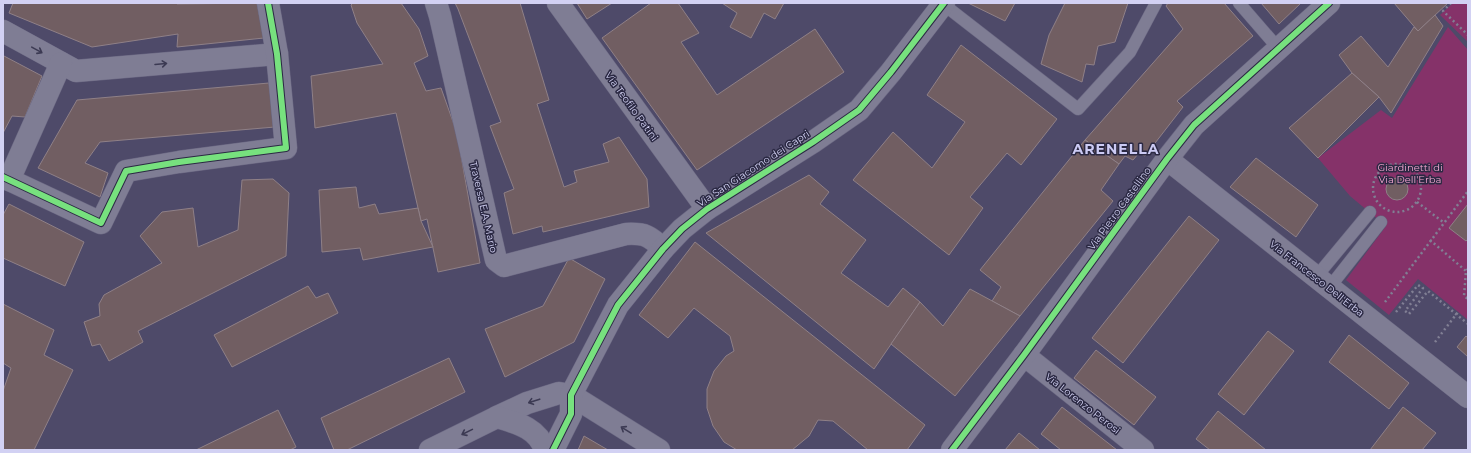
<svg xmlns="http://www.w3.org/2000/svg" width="1471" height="453" font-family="Montserrat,sans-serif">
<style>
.green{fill:#853269}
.building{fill:#715e62;stroke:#8f8087}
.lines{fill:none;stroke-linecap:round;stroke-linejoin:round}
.service-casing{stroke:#6a6782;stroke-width:13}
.minor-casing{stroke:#6a6782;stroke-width:23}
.tertiary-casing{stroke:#6a6782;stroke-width:23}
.secondary-casing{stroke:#6a6782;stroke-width:23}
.path{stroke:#817f94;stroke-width:2.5;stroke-dasharray:2 3;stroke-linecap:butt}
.service{stroke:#7f7d94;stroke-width:12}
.minor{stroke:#7f7d94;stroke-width:22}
.tertiary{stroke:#7f7d94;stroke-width:22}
.secondary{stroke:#7f7d94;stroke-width:22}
.cycleway-casing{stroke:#2b2943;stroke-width:8}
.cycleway{stroke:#77e17e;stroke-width:6}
.oneway{stroke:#3c3a53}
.labels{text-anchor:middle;stroke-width:3;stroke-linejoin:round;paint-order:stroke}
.street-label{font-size:10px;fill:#d2d1f3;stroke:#2b2943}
.park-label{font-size:10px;fill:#f4a6d0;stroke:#2b2943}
.district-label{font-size:14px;font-weight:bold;letter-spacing:1px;fill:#cccbf4;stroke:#2b2943}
</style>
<rect width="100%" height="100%" fill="#4e4a69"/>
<g class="green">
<polygon points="1453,3 1468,3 1468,42 1440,15"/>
<polygon points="1448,27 1468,50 1468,320 1418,279 1389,315 1346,280 1386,226 1350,196 1318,158 1381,110 1392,118"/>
</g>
<g class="building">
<polygon points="13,3 177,3 177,4 257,3 264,38 177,47 178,34 92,47 9,13"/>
<polygon points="353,3 401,3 419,29 428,56 414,63 426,91 441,88 457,133 480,263 438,272 427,219 421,221 396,113 315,128 311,76 383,64 357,23 351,5"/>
<polygon points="455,3 520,3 549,100 537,104 564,187 577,182 574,171 609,162 603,144 619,137 647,179 649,207 543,232 542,226 513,234 504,193 514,189 490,126 501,122 458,9"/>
<polygon points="577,3 612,3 587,19"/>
<polygon points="651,3 678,3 699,33 681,42 717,95 815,29 844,72 697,170 602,38"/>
<polygon points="722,3 784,3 775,19 764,13 751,38 730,27 737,13"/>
<polygon points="968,3 1015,3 1005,21"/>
<polygon points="1065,3 1128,3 1115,42 1098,46 1094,65 1086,64 1082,82 1041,64 1049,35"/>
<polygon points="1168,3 1224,3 1253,36 1177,101 1183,107 1145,156 1139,153 1133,160 1125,156 1119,164 1085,140 1183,29 1166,6"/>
<polygon points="1261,3 1301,3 1279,24"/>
<polygon points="1394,3 1448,3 1418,31"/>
<polygon points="1435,15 1443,26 1391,113 1379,97 1352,73 1339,55 1361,36 1388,67 1414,27 1418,31"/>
<polygon points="961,45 1057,119 1021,165 1007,153 970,197 983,208 949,255 853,180 893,132 932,168 965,122 927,95"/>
<polygon points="4,56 42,76 25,117 12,116 3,133 3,59"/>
<polygon points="1352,73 1379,97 1318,158 1289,128"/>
<polygon points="269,83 275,127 100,142 85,163 108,173 100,197 38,168 77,100"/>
<polygon points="1085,140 1119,164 1101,190 1113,201 1020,316 992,301 1001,287 980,270"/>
<polygon points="1256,158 1318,205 1296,237 1230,187"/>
<polygon points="809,175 829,192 820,204 866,240 841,273 888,307 903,288 920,302 874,369 706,233"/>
<circle cx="1397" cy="189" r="11"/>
<polygon points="273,179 289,193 286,256 138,331 143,342 109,361 100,344 92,346 84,322 100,316 99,304 104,295 162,263 140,236 162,212 193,208 198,247 238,230 242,180"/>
<polygon points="356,187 359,208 375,204 379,214 418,208 421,221 433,247 363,260 360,248 322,252 319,190"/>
<polygon points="9,204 84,242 65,286 3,258 3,215"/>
<polygon points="1468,204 1468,239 1466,241 1449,228"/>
<polygon points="1189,216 1219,240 1123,363 1092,338"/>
<polygon points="695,242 925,425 907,450 868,450 833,421 818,420 809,436 792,450 737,450 724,442 713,426 707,408 707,389 714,371 726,356 734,351 730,336 694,308 668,338 639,315"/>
<polygon points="569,258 605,279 574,342 505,377 485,329 543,306"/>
<polygon points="308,286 316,298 328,293 338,313 232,367 214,335"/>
<polygon points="970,289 1020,316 955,396 891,344 920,302 943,326"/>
<polygon points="3,304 54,330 44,355 73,370 34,450 3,450 3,391 11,368 3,363"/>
<polygon points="1268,331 1294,351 1244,415 1218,394"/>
<polygon points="1349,335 1409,383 1389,409 1329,362"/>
<polygon points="1466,336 1468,338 1468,357 1457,347"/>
<polygon points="1096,350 1156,397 1134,425 1074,378"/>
<polygon points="449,358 465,392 347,450 334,450 321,418"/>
<polygon points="1062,407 1117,450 1061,450 1041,434"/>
<polygon points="1403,407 1436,433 1422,450 1370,450"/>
<polygon points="278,410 296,447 290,450 196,450"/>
<polygon points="1218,411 1266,450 1210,450 1196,439"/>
<polygon points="1019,433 1040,450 1005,450"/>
<polygon points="584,436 608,450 578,450"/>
</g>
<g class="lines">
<defs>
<g id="service">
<polyline points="1239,3 1278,48"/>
<polyline points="943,4 1078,109 1130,52 1156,3"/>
<polyline points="1316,277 1370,212"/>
<polyline points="1329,288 1381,222"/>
</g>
<g id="minor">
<path d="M 436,3 L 440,16 L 496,260 L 504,266 L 626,234 C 645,233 650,236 663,249"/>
<polyline points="558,3 707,209"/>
<polyline points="3,31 76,71 277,54"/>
<polyline points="1167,159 1468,397"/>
<polyline points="3,177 101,223 126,171 179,162 286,148 277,54 268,3"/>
<polyline points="9,180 61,63"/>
<polyline points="1024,355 1143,450"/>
<polyline points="497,417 527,403 559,393 571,395 659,450"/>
<polyline points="553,450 571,414 571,395 618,305 663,249 682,229 707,209 813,142 859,110 891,72 944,3"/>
</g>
<polyline id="tertiary" points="952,450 1024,355 1167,159 1194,125 1329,3"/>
<path id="secondary" d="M 430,450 L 497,417 C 517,423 538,428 545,450"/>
</defs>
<use href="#service" class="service-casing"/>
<use href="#minor" class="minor-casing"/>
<use href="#tertiary" class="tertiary-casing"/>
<use href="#secondary" class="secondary-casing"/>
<g class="path">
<polyline points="1451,3 1443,11 1468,35"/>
<circle cx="1397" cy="188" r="24"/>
<polyline points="1417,202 1443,222"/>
<polyline points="1430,240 1466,271 1468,272"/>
<polyline points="1468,269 1466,271 1464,296 1468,299"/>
<polyline points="1385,302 1468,191"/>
<polyline points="1396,312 1418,285 1423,288 1405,311 1409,314 1428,291 1468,324"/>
<polyline points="1435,342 1458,312"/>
</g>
<use href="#service" class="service"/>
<use href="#minor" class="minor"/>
<use href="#tertiary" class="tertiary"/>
<use href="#secondary" class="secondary"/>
<defs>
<g id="cycleway">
<polyline points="3,177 101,223 126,171 179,162 286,148 277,54 268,3"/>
<polyline points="553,450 571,414 571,395 618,305 663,249 682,229 707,209 813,142 859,110 891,72 944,3"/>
<polyline points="952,450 1024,355 1167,159 1194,125 1329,3"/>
</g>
</defs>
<use href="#cycleway" class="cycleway-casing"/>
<use href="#cycleway" class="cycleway"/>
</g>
<defs><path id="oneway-shaft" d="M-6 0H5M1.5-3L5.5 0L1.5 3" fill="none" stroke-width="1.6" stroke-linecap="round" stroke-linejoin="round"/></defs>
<g class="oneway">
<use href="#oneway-shaft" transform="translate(37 50) rotate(29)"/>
<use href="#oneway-shaft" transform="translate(161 64) rotate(-5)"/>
<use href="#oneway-shaft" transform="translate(534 401) rotate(162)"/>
<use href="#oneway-shaft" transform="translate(626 430) rotate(-148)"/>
<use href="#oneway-shaft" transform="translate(467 432) rotate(154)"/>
</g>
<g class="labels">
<g class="street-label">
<text transform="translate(632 106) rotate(54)" y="4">Via Teofilo Patini</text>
<text transform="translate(753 168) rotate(-33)" y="4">Via San Giacomo dei Capri</text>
<text transform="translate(484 207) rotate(77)" y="4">Traversa E.A. Mario</text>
<text transform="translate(1119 208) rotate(-54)" y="4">Via Pietro Castellino</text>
<text transform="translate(1317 278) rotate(38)" y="4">Via Francesco Dell'Erba</text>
<text transform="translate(1083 403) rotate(38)" y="4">Via Lorenzo Perosi</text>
</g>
<g class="park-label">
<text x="1410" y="171">Giardinetti di<tspan x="1410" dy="12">Via Dell'Erba</tspan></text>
</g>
<g class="district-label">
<text x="1116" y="154">ARENELLA</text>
</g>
</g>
<rect width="1471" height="453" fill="none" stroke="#d2d1f3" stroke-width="8"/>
</svg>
